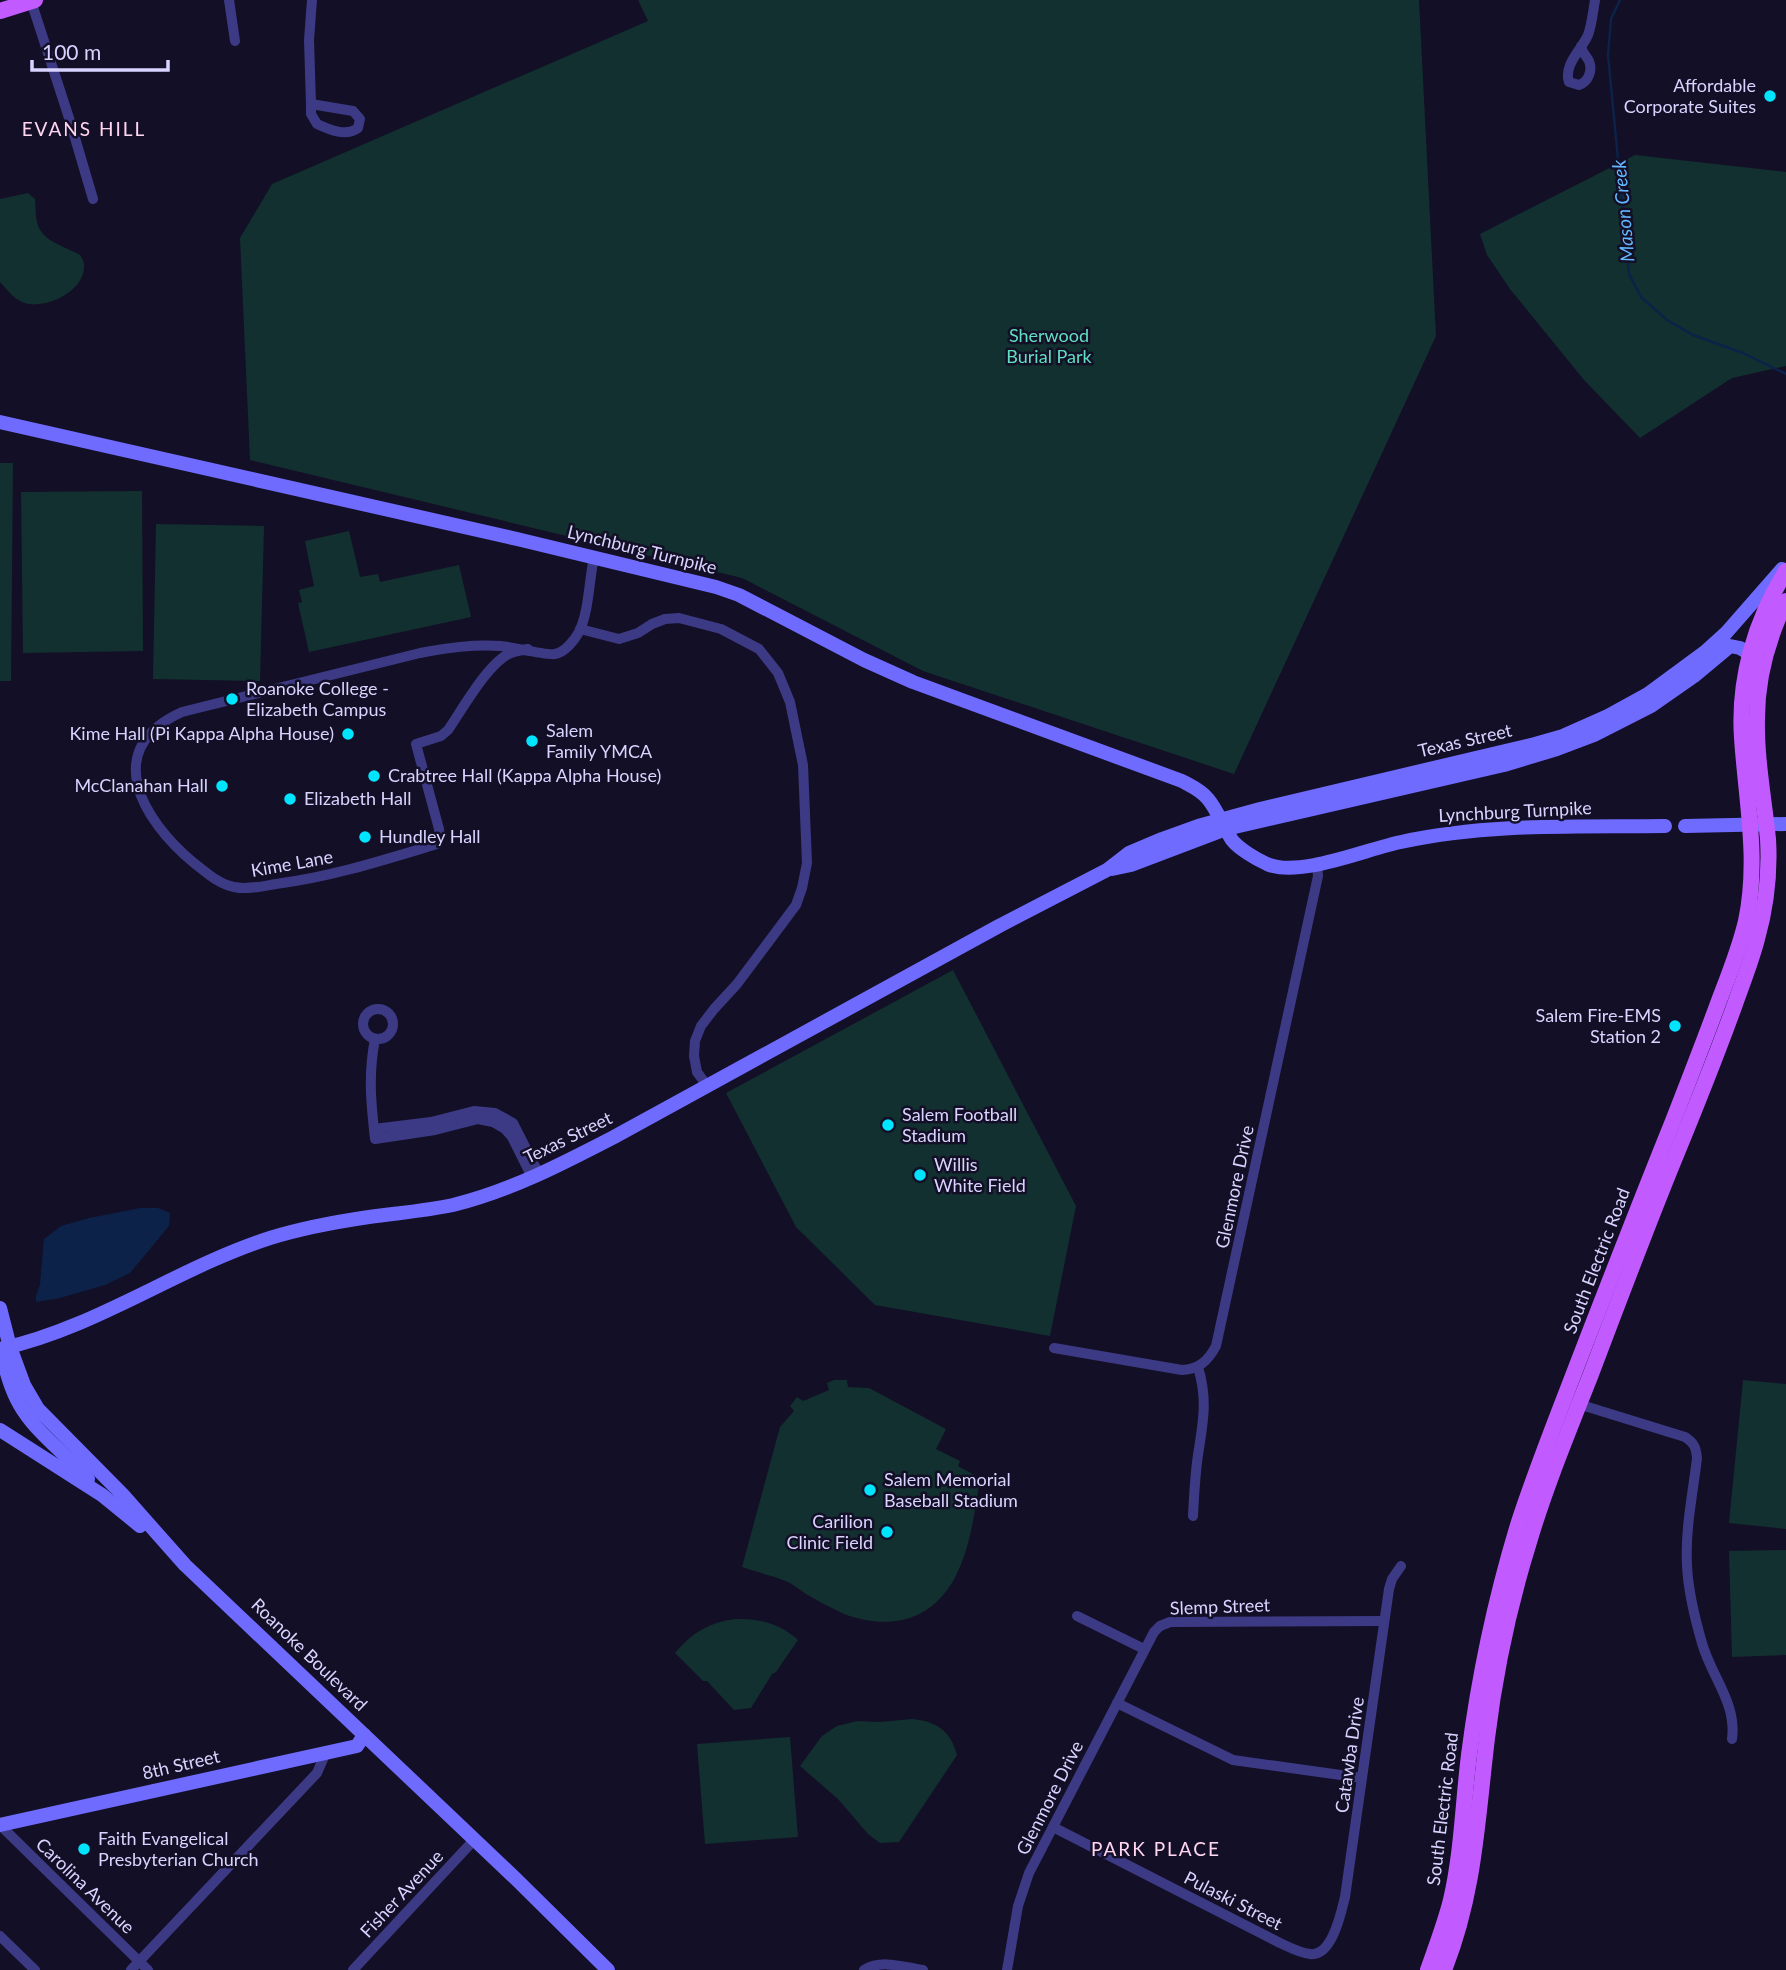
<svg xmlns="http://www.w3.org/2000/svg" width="1786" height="1970" font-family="Lato,sans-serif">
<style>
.green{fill:#12302f}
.water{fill:#0c2248}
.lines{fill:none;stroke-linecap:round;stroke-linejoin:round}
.stream{stroke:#0c2248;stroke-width:2.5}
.street{stroke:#3d3a85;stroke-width:10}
.secondary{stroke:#6f6bff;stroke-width:14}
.primary{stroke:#c25bff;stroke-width:16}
.poi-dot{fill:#00e5ff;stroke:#130f26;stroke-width:2.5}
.labels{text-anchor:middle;stroke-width:5;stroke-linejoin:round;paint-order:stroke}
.poi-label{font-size:18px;fill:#d9d4ff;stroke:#130f26;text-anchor:start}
.park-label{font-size:18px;fill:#5fe0c0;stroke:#130f26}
.street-label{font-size:18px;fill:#d9d4ff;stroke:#130f26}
.neighbourhood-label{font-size:19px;letter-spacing:2px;fill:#ffd6f0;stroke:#130f26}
.water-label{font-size:19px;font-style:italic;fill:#62b6ff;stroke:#130f26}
</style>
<rect width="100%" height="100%" fill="#130f26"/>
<g class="green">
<polygon points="638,0 1419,0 1436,336 1234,774 923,671 742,578 250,460 240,238 272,184 648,21"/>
<polygon points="1635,155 1786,172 1786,366 1732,378 1640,438 1584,380 1510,289 1487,255 1480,234"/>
<path d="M 28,193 L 35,199 C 36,207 35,214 37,222 C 41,241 64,246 80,255 C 82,258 84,261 84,265 C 86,290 47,310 25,303 C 14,300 8,290 0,282 L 0,199 Z"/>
<polygon points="0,463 13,463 11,681 0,681"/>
<polygon points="142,491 143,651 23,653 21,492"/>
<polygon points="156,524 264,526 260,681 153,679"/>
<polygon points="349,531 360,577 378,574 380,582 459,565 471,617 309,652 298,603 302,602 299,590 314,586 305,541"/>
<polygon points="953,970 1076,1206 1050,1336 875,1305 796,1227 726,1093"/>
<path d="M 834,1380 L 847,1380 L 848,1387 L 869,1388 L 946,1429 L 936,1449 L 960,1461 L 958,1466 L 980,1478 C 972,1529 965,1606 902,1620 C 883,1624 863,1621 844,1614 C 831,1608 818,1601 806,1594 C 800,1590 794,1585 788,1582 C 773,1576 757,1572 742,1567 L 780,1427 L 794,1411 L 790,1406 L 797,1397 L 803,1401 L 829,1390 L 827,1383 Z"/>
<polygon points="1743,1380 1786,1384 1786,1529 1729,1523"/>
<polygon points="1786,1550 1786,1655 1732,1657 1729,1551"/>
<path d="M 735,1619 C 759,1618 781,1624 798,1640 L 776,1672 L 772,1674 L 751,1708 L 734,1710 L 707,1681 L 703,1681 L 675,1653 C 691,1633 710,1622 735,1619 Z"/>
<path d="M 912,1719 C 936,1721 951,1731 957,1755 L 899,1842 L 880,1843 L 868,1834 L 838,1799 L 800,1766 L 822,1736 L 837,1726 L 857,1721 L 880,1722 Z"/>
<polygon points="790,1737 798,1837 705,1844 697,1744"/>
</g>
<polygon class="water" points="140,1208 158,1208 170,1213 169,1226 130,1273 105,1285 60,1298 36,1302 36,1296 40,1284 44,1239 61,1226 89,1218"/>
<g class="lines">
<polyline class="stream" points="1620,0 1611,19 1608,55 1629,274 1641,297 1667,320 1693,335 1743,353 1786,374"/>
<g class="street">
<polyline points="229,0 235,41"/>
<polyline points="31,1 70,121 93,199"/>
<path d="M 1581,46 C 1582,53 1586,55 1589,61 C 1593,71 1588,82 1579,85 L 1569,82 C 1563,65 1582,49 1588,35 C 1592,24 1593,11 1595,0"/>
<path d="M 311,104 L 353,111 L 360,119 L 358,128 C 346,137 330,130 317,124 L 311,114 Z"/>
<polyline points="311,104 309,40 312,0"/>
<polyline points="580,629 619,639 638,633 652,624 665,619 679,618 721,629 759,649 778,673 790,702 803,765 807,863 802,888 796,905 737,984 714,1009 701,1026 695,1041 694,1056 697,1072 708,1087"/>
<path d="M 528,649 C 522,650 516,651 511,653 C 489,661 462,710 448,730 L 441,736 L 416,744 L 439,829 L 440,838 L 437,844 C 384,860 331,877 276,884 C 263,886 248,890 234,887 C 218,884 206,872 194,863 C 142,820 100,749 182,712 L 420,653 C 447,648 473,644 501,646 C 512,647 548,656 555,654 C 565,652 574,641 579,632 C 589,612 589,580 594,557"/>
<circle cx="378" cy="1024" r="15"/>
<path d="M 375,1039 C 368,1075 371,1103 375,1139 L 435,1130 L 478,1119 L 493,1122 L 505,1129 L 512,1137 L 532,1177"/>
<polyline points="374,1129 431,1122 474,1111 495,1113 513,1123 539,1174"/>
<path d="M 1054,1348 L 1182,1370 C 1199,1369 1208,1361 1216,1346 L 1318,876 L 1317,864"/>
<path d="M 1575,1403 L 1685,1437 C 1694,1443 1696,1447 1697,1458 C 1693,1493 1685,1529 1687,1565 C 1688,1590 1695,1619 1702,1643 C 1711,1676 1737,1703 1732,1739"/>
<path d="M 1193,1516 C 1194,1496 1195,1475 1198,1455 C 1203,1422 1208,1400 1198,1367"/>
<polyline points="1077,1616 1144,1649"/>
<polyline points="1117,1703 1233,1760 1362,1778"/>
<polyline points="0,1825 148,1970"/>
<path d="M 1053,1827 L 1280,1943 C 1289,1947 1300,1953 1310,1954 C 1332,1957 1341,1913 1345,1897 L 1389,1589 L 1392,1579 L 1401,1566"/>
<polyline points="0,1936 35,1970"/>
<polyline points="131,1970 317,1773 326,1752"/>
<polyline points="353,1970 474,1840"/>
<path d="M 864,1970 C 882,1959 903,1967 923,1970"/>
<polyline points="1007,1970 1018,1906 1029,1873 1154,1632 1160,1626 1170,1622 1384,1621"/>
</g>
<g class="secondary">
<path d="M 0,422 L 517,539 L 716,587 L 739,595 L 864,660 L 913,682 L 1182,781 C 1191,786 1201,790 1208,799 C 1218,811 1223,827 1232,840 C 1239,849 1256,859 1267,864 C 1300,878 1366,849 1401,842 C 1488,823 1577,827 1665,826"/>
<polyline points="1685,826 1786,824"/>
<polyline points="1112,869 1131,865 1226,829 1504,765 1557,749 1594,735 1651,706 1694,676 1730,646 1740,648 1750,654"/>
<polyline points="0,1308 10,1347 24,1385 38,1409 123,1495 185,1565 516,1879 608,1970"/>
<path d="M 10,1347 L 3,1359 C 8,1378 13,1395 23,1410 C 40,1436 67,1455 88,1479"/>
<path d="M 0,1349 C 96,1328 177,1268 270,1238 C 302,1228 335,1222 369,1217 C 397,1213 425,1211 453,1205 C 510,1191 562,1164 614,1137 L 999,926 L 1107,870 L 1129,853 L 1162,839 L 1198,826 L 1260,809 L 1535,744 L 1563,736 L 1608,716 L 1648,694 L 1705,652 L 1726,633 L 1782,569"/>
<polyline points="0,1430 102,1495 140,1526"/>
<polyline points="0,1825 357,1746 364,1735"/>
</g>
<g class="primary">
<polyline points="0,11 35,0"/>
<path d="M 1428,1970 C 1436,1947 1445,1924 1451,1900 C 1462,1853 1463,1803 1469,1755 C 1479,1677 1495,1601 1518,1525 C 1536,1469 1558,1415 1579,1360 C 1610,1280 1641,1200 1673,1121 C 1689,1080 1705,1039 1720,998 C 1730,972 1740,947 1746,921 C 1759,860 1746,799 1742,738 C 1738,679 1755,621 1786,571"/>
<path d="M 1444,1970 C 1475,1892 1477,1820 1487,1738 C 1495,1672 1509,1606 1529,1542 C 1546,1485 1569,1430 1591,1374 C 1618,1303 1645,1231 1674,1160 C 1695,1109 1715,1059 1734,1007 C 1742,984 1751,962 1757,939 C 1766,907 1770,872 1768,839 C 1764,799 1756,759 1757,718 C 1757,677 1768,638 1786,601"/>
</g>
</g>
<g class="poi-dot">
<circle cx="1770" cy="96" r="7"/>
<circle cx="232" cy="699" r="7"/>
<circle cx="348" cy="734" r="7"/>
<circle cx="532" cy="741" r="7"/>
<circle cx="374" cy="776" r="7"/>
<circle cx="222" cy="786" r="7"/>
<circle cx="290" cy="799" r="7"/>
<circle cx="365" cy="837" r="7"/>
<circle cx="1675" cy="1026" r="7"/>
<circle cx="888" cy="1125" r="7"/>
<circle cx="920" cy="1175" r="7"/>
<circle cx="870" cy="1490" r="7"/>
<circle cx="887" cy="1532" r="7"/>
<circle cx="84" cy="1849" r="7"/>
</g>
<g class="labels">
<g class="poi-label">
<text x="1756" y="92" text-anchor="end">Affordable<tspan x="1756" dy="21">Corporate Suites</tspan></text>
<text x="246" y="695">Roanoke College -<tspan x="246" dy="21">Elizabeth Campus</tspan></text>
<text x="546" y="737">Salem<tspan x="546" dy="21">Family YMCA</tspan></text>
<text x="334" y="740" text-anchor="end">Kime Hall (Pi Kappa Alpha House)</text>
<text x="388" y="782">Crabtree Hall (Kappa Alpha House)</text>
<text x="208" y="792" text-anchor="end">McClanahan Hall</text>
<text x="304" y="805">Elizabeth Hall</text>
<text x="379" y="843">Hundley Hall</text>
<text x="1661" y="1022" text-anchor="end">Salem Fire-EMS<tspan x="1661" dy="21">Station 2</tspan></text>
<text x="902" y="1121">Salem Football<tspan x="902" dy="21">Stadium</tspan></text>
<text x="934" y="1171">Willis<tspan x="934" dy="21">White Field</tspan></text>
<text x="884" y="1486">Salem Memorial<tspan x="884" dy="21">Baseball Stadium</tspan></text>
<text x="873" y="1528" text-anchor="end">Carilion<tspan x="873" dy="21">Clinic Field</tspan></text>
<text x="98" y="1845">Faith Evangelical<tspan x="98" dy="21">Presbyterian Church</tspan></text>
</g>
<g class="park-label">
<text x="1049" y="342">Sherwood<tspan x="1049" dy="21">Burial Park</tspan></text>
</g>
<g class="street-label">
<text transform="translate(642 550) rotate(14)" y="6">Lynchburg Turnpike</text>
<text transform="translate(1465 741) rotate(-13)" y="6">Texas Street</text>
<text transform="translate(1515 812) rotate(-3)" y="6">Lynchburg Turnpike</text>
<text transform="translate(292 864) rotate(-10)" y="6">Kime Lane</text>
<text transform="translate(568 1138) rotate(-26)" y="6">Texas Street</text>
<text transform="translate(1235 1187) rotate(-78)" y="6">Glenmore Drive</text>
<text transform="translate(1597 1261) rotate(-69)" y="6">South Electric Road</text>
<text transform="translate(1220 1607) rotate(-2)" y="6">Slemp Street</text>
<text transform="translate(309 1655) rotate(44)" y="6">Roanoke Boulevard</text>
<text transform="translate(1350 1755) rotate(-82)" y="6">Catawba Drive</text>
<text transform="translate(181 1765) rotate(-13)" y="6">8th Street</text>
<text transform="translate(1050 1798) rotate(-63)" y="6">Glenmore Drive</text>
<text transform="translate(1443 1809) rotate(-83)" y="6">South Electric Road</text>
<text transform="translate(85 1886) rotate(44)" y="6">Carolina Avenue</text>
<text transform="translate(402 1894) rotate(-47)" y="6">Fisher Avenue</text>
<text transform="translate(1233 1901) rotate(27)" y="6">Pulaski Street</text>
</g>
<g class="neighbourhood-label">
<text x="84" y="136">EVANS HILL</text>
<text x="1156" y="1856">PARK PLACE</text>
</g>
<g class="water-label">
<text transform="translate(1623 211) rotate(-95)" y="7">Mason Creek</text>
</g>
</g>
<path d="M32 60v10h136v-10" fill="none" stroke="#d9d4ff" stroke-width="3.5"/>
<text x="42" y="60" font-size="21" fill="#d9d4ff" stroke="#130f26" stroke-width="5" paint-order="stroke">100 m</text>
</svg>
